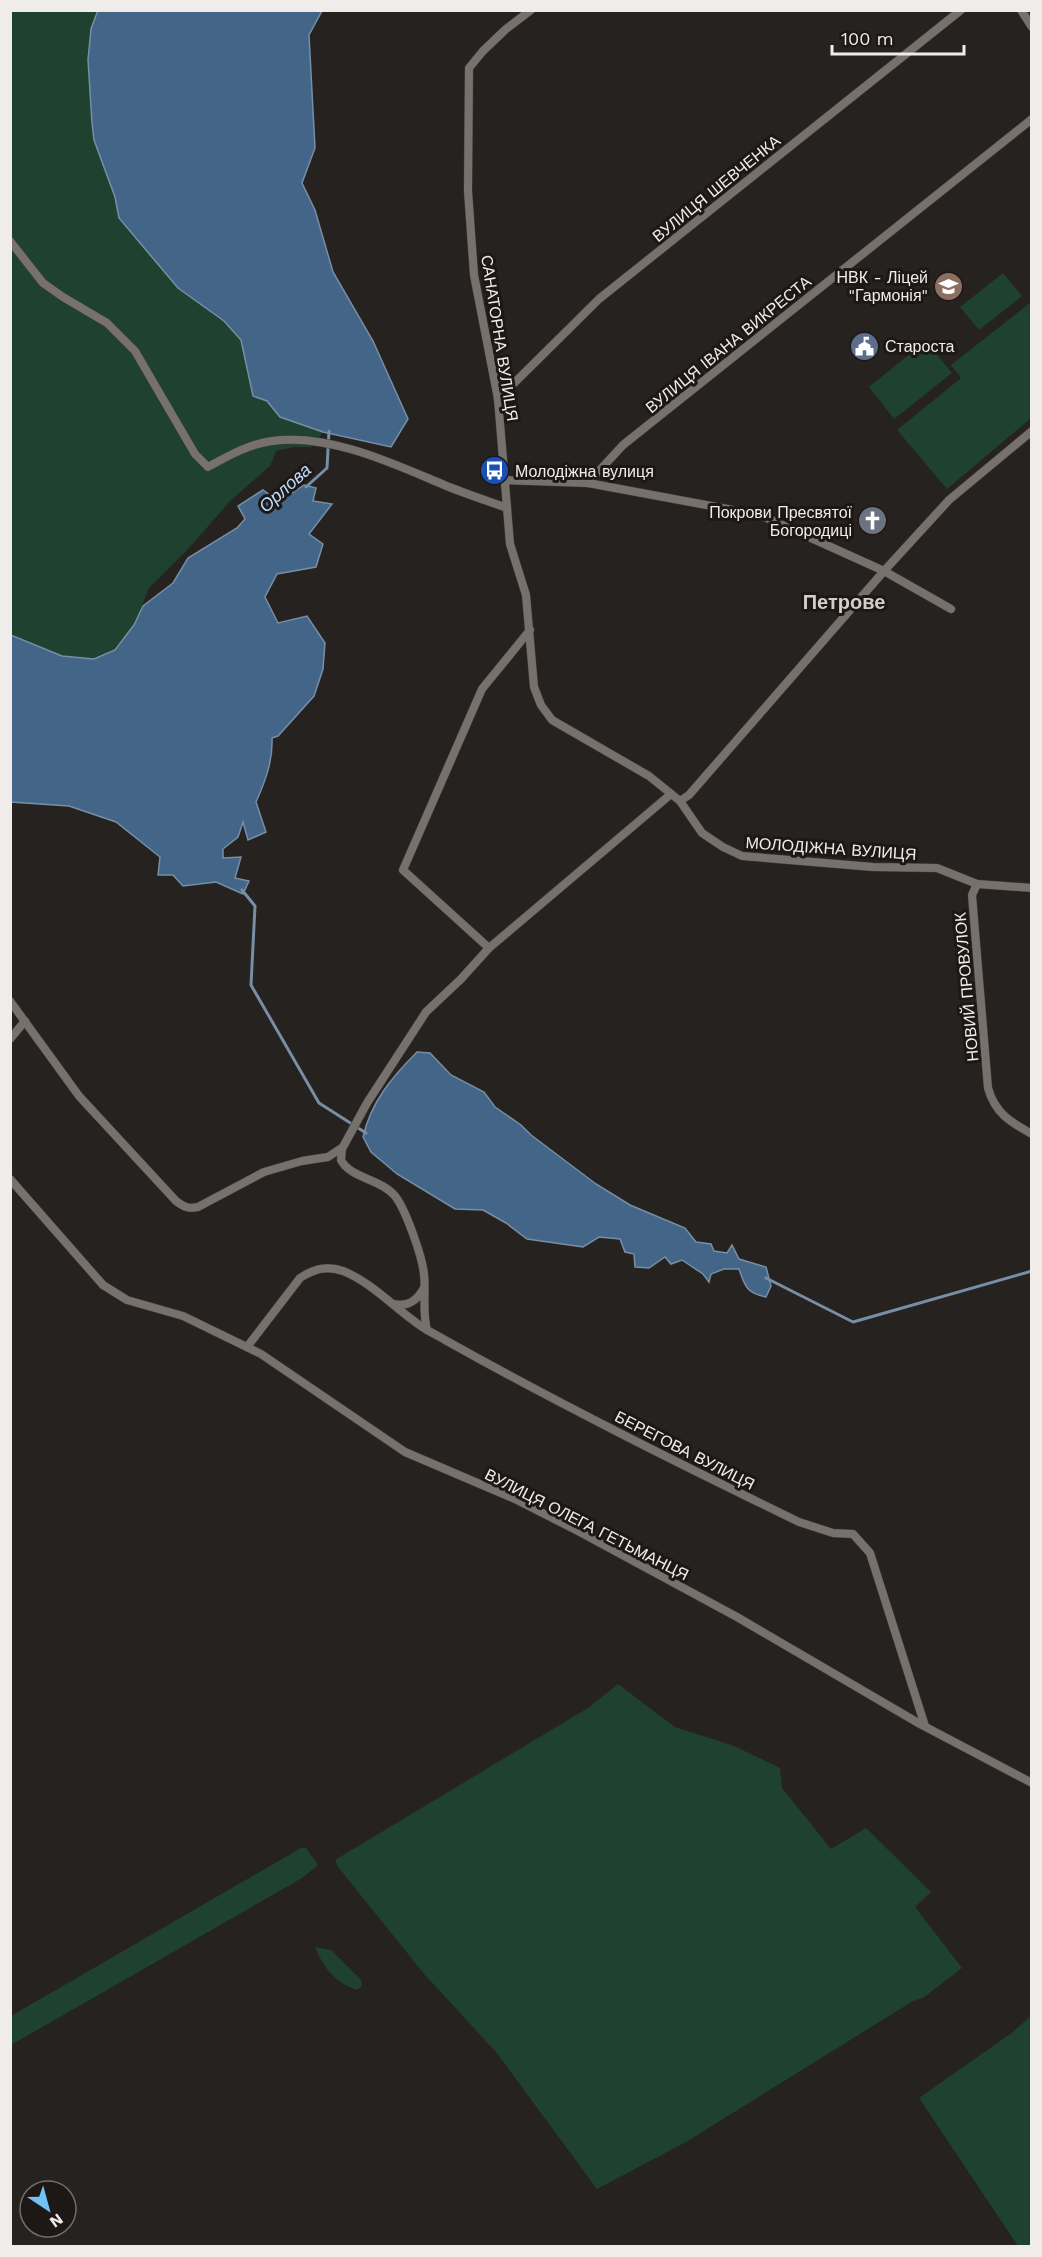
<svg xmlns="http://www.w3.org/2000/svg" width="1042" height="2257" font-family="'Work Sans',sans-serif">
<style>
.green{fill:#1e422f}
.water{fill:#436688;stroke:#778ea5;stroke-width:1.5}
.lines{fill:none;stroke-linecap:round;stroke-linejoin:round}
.stream{stroke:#778ea5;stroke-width:3}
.street-casing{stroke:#403c3a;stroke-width:9}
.street{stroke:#77716e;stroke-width:8}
.labels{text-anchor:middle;stroke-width:6;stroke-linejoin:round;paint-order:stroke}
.street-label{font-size:16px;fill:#efecea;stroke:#1d1816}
.poi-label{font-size:16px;fill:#efecea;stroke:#1d1816;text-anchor:end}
.water-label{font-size:18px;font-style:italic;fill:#bbddfe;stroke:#1d1816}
.quarter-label{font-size:20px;font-weight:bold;fill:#d4ceca;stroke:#1d1816}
</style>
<rect width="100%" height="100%" fill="#26221f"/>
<g class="green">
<polygon points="10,11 98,11 91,29 88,60 92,123 94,140 115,197 119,218 178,288 224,321 241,340 253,396 267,401 280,417 323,432 312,447 294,447 276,451 270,466 230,501 190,547 149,588 134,625 115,650 94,659 62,656 11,635"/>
<polygon points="1003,273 1022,296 979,330 960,307"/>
<polygon points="1031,302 1031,418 947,489 897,430 961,378 951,365"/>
<polygon points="926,341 952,373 894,419 869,387"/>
<polygon points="618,1684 675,1727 734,1746 780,1768 782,1788 831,1849 866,1828 931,1892 915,1907 962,1968 923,1998 913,2001 686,2142 597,2189 496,2052 425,1975 338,1867 335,1860 588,1708"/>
<polygon points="301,1848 306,1848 318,1865 302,1878 11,2045 11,2016"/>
<path d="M 315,1947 L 331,1950 L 361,1980 L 362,1986 L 357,1990 C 336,1983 323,1968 315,1947 Z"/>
<polygon points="1031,2016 1031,2246 1018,2246 919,2098 1013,2032"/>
</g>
<g class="water">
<polygon points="98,10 322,11 309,35 315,148 302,183 315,210 333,272 373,341 408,419 391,447 323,432 280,417 267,401 253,396 241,340 224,321 178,288 119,218 115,197 94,140 92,123 88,60 91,29"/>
<path d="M 304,485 L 316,488 L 313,501 L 332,504 L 309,534 L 323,544 L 316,567 L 277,574 L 265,597 L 278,623 L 307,616 L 325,643 L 323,669 L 314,696 L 278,736 L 272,738 C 273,761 265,782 256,802 L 266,832 L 248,840 L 243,822 L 238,837 L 223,849 L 223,858 L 241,857 L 235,878 L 249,881 L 243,894 L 216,882 L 183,886 L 173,875 L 158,875 L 160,857 L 116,822 L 69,806 L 11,802 L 11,635 L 62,656 L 94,659 L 115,650 L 134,625 L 143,606 L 173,583 L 188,558 L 237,528 L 245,519 L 238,506 L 263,490 L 274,498 L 292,493 Z"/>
<path d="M 417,1052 L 430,1053 L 451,1075 L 484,1092 L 495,1107 L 521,1125 L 531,1135 L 596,1184 L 630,1205 L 685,1228 L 696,1242 L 711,1244 L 714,1251 L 727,1253 L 732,1245 L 739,1259 L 766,1267 L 771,1286 L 766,1297 C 746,1293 745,1286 739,1269 L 724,1269 L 711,1274 L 709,1282 L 703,1274 L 682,1260 L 671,1264 L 665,1257 L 649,1268 L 635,1267 L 634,1254 L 625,1252 L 620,1239 L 599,1237 L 583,1247 L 527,1239 L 506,1223 L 483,1210 L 455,1209 L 397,1174 L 371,1152 L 363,1137 C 371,1102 392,1077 417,1052 Z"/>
</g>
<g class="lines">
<g class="stream">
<polyline points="306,487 327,468 329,431"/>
<polyline points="242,890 255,906 251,985 319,1103 366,1133"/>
<polyline points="766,1278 853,1322 1032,1271"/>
</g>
<defs>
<g id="street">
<polyline points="531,10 506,29 483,51 469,68 468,191 474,275 498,399 510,544 526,595 534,687 541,705 552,720 649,776 680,801 702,833 723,847 742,856 873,867 937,868 977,884 1032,888"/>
<polyline points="1021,10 1032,27"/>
<path d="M 10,241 L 43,283 L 63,297 L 107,323 L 135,351 L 195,454 L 208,467 C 228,456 249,444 272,441 C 328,433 392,463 442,484 C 463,493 485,500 507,508"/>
<polyline points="498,399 599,299 961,10"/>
<polyline points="504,480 588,483 760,515 884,571 951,609"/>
<polyline points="588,483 623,445 1032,119"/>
<polyline points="680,801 689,795 884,571 949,500 1032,431"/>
<path d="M 977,884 L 972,895 L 988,1088 C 995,1113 1010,1122 1032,1134"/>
<polyline points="489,948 403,870 482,689 530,630"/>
<path d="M 10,1001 L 79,1096 L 176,1201 C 184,1207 188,1209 198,1207 L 264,1172 L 302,1161 L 328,1157 L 343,1147 L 367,1103 L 426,1012 L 461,979 L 489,948 L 671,794"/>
<polyline points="10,1039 25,1021"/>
<path d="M 342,1149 L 341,1160 C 350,1178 381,1179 395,1196 C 406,1210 422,1256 424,1274 C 426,1293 422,1311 427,1330"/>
<polyline points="10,1179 103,1285 127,1300 183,1316 261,1354 405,1452 515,1499 578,1531 737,1617 920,1724 1032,1783"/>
<path d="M 393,1304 C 408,1307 417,1301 424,1288"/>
<path d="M 247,1347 L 300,1278 C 314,1269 327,1265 343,1271 C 369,1281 392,1305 414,1321 C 423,1329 435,1334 445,1340 C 561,1405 680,1464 799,1522 L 833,1533 L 853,1534 L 870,1553 L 925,1726"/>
</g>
</defs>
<use href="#street" class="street-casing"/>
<use href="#street" class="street"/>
</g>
<defs>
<symbol id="school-disc" viewBox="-11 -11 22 22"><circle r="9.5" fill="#8d6e63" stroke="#1d1816"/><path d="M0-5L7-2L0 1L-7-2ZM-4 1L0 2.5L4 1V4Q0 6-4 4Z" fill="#fff"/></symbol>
<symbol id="civic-disc" viewBox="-11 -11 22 22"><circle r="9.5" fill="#5c6f8a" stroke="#1d1816"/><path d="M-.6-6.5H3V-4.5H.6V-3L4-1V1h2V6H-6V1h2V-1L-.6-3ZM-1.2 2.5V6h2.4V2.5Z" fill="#fff"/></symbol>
<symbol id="bus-disc" viewBox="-11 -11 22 22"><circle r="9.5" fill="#1a4fb4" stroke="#1d1816"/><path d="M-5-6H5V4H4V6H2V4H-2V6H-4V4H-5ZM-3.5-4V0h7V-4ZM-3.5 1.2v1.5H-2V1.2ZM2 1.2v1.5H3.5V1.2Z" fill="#fff"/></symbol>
<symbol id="church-disc" viewBox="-11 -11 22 22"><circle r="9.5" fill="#6b7280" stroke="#1d1816"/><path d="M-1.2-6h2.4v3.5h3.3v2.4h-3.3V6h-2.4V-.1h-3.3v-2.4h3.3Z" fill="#fff"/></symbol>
</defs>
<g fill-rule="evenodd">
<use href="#school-disc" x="932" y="270" width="33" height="33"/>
<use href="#civic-disc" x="848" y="330" width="33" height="33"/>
<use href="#bus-disc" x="478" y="454" width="33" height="33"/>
<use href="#church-disc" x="856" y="504" width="33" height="33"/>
</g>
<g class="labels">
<g class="street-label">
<text transform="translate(716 188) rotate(-39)" y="6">ВУЛИЦЯ ШЕВЧЕНКА</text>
<text transform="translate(500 338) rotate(81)" y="6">САНАТОРНА ВУЛИЦЯ</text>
<text transform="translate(728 344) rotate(-39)" y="6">ВУЛИЦЯ ІВАНА ВИКРЕСТА</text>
<text transform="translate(831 848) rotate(4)" y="6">МОЛОДІЖНА ВУЛИЦЯ</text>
<text transform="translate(966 987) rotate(-95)" y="6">НОВИЙ ПРОВУЛОК</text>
<text transform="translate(685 1450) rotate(27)" y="6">БЕРЕГОВА ВУЛИЦЯ</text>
<text transform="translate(587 1524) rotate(27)" y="6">ВУЛИЦЯ ОЛЕГА ГЕТЬМАНЦЯ</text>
</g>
<g class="poi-label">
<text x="928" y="283">НВК - Ліцей<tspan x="928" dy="18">"Гармонія"</tspan></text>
<text x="885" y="352" text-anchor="start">Староста</text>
<text x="515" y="477" text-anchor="start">Молодіжна вулиця</text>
<text x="852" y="518">Покрови Пресвятої<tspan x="852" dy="18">Богородиці</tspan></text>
</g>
<g class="water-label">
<text transform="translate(285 488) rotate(-42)" y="6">Орлова</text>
</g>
<g class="quarter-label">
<text x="844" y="609">Петрове</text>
</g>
</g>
<rect width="1042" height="2257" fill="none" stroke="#efecea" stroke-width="24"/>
<g transform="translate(48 2209) rotate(144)"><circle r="28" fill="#1d1816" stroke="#716d6b" stroke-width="1.5"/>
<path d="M0-4.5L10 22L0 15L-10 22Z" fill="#71c1f5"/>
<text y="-9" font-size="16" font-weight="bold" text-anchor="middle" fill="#efecea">N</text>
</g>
<path d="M832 45v9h132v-9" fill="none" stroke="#efecea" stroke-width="3"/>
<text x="841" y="45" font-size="18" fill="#efecea" stroke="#1d1816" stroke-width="4.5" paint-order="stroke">100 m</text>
</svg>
